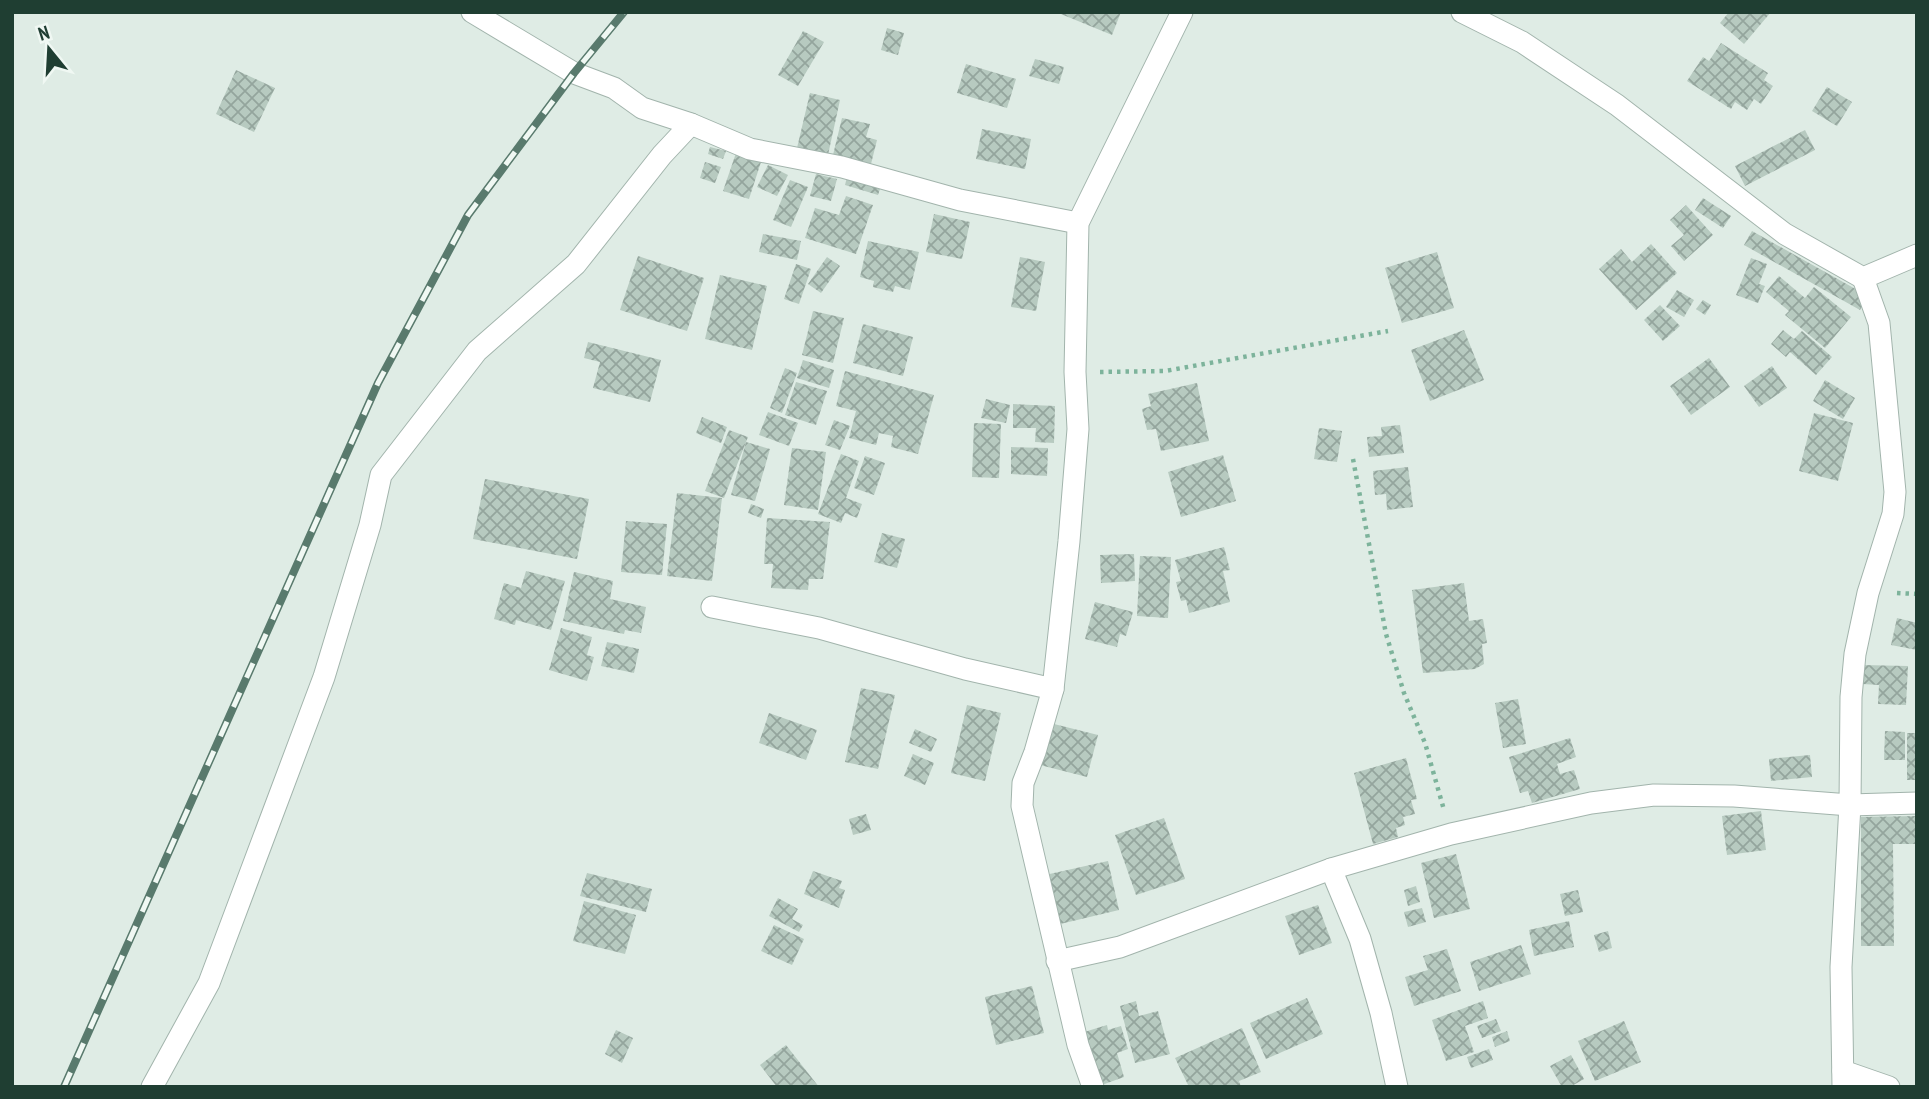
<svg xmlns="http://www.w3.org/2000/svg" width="1929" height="1099" font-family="'PT Sans Narrow',sans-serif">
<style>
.building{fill:url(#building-cross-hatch)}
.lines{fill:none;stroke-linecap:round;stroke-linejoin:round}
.minor-casing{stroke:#a2b4ac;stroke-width:23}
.path{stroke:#7db39b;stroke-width:4.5;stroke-dasharray:3.5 5;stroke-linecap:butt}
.minor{stroke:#fff;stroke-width:21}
.rail-casing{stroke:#597a6d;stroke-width:8}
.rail{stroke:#f0f8f3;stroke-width:5;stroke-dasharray:16;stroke-linecap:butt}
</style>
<defs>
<pattern id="building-cross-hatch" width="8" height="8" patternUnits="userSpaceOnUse" patternTransform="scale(1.75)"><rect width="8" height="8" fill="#b7cac0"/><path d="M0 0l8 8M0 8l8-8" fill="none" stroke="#94a59d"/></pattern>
</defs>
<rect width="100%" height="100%" fill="#dfece5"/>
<g class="building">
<polygon points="1056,12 1121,12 1112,35"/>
<polygon points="1729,12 1771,12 1744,44 1720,23"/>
<polygon points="887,28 904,33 898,55 881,50"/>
<polygon points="803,31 824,42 798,86 778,75"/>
<polygon points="1721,43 1768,73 1764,80 1773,86 1761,104 1754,99 1747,110 1735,102 1731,109 1687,81 1703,57 1709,61"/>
<polygon points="1035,59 1064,67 1059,84 1029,76"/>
<polygon points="966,64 1016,79 1007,108 957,93"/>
<polygon points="236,70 275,88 254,132 216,114"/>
<polygon points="1827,87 1852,102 1837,126 1812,111"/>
<polygon points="810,93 840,100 828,155 797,148"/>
<polygon points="842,118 870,124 866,137 877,140 870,168 832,159"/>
<polygon points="982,129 1031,139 1025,169 976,159"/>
<polygon points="1805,130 1815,150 1745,186 1735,166"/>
<polygon points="710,147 726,151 723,159 708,154"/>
<polygon points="736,153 761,162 749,199 723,191"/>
<polygon points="705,162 721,167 715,183 700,178"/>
<polygon points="768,165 788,175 777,196 757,187"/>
<polygon points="848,173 882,183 878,195 845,185"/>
<polygon points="816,174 837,179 831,201 810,196"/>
<polygon points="790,180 808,187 791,227 773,220"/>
<polygon points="846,196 873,205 856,254 805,238 815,208 839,215"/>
<polygon points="1703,198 1731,216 1723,228 1695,210"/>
<polygon points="1686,205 1713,235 1684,261 1671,246 1684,235 1670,220"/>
<polygon points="934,214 970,222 962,259 926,252"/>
<polygon points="1752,231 1868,296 1860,310 1744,245"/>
<polygon points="763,234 801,241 797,260 759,252"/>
<polygon points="868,241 919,252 910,290 895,286 893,292 873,287 874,281 860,277"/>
<polygon points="1651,244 1677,273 1636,310 1599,269 1621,249 1632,262"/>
<polygon points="1437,252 1454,308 1402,323 1385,268"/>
<polygon points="638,256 704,278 687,331 620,310"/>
<polygon points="827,257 840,266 821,293 808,284"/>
<polygon points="1020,257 1045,262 1036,311 1011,307"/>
<polygon points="1751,258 1767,264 1759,284 1765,286 1758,303 1736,295"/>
<polygon points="796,264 811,269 799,304 784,299"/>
<polygon points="720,275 767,286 752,350 705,339"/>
<polygon points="1779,276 1805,298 1814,287 1851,317 1825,348 1785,315 1789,311 1766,292"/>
<polygon points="1677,290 1694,300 1684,317 1666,307"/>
<polygon points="1703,300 1711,305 1705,315 1696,309"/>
<polygon points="1660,305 1680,326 1663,341 1644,320"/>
<polygon points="813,311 844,318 833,363 802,355"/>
<polygon points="863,324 913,337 903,376 853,363"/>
<polygon points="1464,330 1484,380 1430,401 1411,350"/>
<polygon points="1783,330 1794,339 1802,331 1832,357 1816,375 1790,352 1786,357 1771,344"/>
<polygon points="588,342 661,360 650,402 593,388 600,362 584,358"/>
<polygon points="1709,358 1730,387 1691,415 1670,386"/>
<polygon points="803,360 834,370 829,388 797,378"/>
<polygon points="1772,366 1787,388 1759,407 1744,386"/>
<polygon points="785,368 797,373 782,413 770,408"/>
<polygon points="845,371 934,395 918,454 891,447 893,436 879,433 876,445 849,438 856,411 836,406"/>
<polygon points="1825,380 1855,398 1843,419 1813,401"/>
<polygon points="796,382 827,391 816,425 785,415"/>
<polygon points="1197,383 1209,441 1161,451 1156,429 1147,430 1142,409 1151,406 1148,394"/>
<polygon points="986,399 1010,405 1006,423 981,418"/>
<polygon points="1013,404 1055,406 1054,443 1035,442 1036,428 1013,428"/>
<polygon points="768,412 798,423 789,446 759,435"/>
<polygon points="1814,413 1853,423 1838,481 1799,471"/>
<polygon points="702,417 727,427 721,443 696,433"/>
<polygon points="834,420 850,426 840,450 825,445"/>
<polygon points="974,423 1001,424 999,478 972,477"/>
<polygon points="1400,425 1404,453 1369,457 1367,437 1382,436 1381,427"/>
<polygon points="1319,428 1342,431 1337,462 1314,459"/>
<polygon points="729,430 748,437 724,498 705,491"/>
<polygon points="746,442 770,449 755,501 731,495"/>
<polygon points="1011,447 1048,448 1047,476 1011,474"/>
<polygon points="792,448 826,452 818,510 784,505"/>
<polygon points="841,454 859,461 846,498 862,504 857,518 845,513 841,523 818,514"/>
<polygon points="1223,455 1236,501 1181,517 1168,472"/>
<polygon points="865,456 885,463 874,495 854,488"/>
<polygon points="1408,467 1413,507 1387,510 1386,494 1375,495 1373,471"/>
<polygon points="485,479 589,499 577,559 473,539"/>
<polygon points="677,493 722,498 712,581 667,576"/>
<polygon points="751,504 764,509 761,518 748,513"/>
<polygon points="767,518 830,522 823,579 809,579 808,590 771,588 773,564 764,564"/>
<polygon points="626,521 667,524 662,575 621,572"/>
<polygon points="882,533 905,539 897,568 874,562"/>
<polygon points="1224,547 1230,570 1223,571 1230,602 1189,613 1186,600 1181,601 1176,582 1181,581 1175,560"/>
<polygon points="1134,554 1135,581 1101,583 1100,555"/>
<polygon points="1140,556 1171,557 1168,618 1137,616"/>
<polygon points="526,571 565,581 551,630 516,620 515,625 494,619 504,583 521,588"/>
<polygon points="574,572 613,581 610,599 646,607 641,633 625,630 624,634 563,621"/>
<polygon points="1464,583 1469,621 1483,619 1487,643 1482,644 1484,664 1475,669 1423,673 1412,590"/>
<polygon points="1095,602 1133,612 1126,636 1120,634 1117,647 1085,639"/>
<polygon points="1897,618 1917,623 1917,650 1891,645"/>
<polygon points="561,628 592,637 587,655 594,657 587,681 549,670"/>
<polygon points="607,642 639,649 634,673 601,666"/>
<polygon points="1863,665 1908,666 1906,705 1878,704 1879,685 1862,684"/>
<polygon points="861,688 895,695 878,769 845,762"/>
<polygon points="1518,699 1526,744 1503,748 1495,703"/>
<polygon points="967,705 1001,713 985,781 951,773"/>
<polygon points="769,713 817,730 806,760 759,743"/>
<polygon points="1050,723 1098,735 1087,777 1040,765"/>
<polygon points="915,729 937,739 931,752 909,743"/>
<polygon points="1885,731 1905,732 1905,760 1884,760"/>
<rect x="1907" y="733" width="10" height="47"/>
<polygon points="1570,738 1576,757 1557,764 1560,774 1574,770 1580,789 1532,803 1528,791 1520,793 1509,757"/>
<polygon points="913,754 934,763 925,785 904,776"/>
<polygon points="1810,755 1812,777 1771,781 1769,759"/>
<polygon points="1406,758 1417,799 1411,800 1415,814 1403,817 1405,825 1396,828 1398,837 1373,844 1354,773"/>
<polygon points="1761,811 1766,850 1727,855 1722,816"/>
<polygon points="866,814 871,830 853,835 849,819"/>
<polygon points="1917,816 1917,844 1893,844 1894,946 1861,946 1861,817"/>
<polygon points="1164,818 1185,879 1136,895 1115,835"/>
<polygon points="1456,854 1470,909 1434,918 1421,863"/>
<polygon points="1108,861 1119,910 1056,925 1045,875"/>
<polygon points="813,871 842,881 839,888 845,890 839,908 804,894"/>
<polygon points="587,873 652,889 646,912 580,896"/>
<polygon points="1416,886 1420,902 1408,906 1404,890"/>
<polygon points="1578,890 1583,912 1565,916 1560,894"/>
<polygon points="778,898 798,909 792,919 803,925 799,932 769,916"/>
<polygon points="584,901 636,915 625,954 573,941"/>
<polygon points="1318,905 1332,943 1299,955 1285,916"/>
<polygon points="1422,908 1426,922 1408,927 1404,912"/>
<polygon points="1569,921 1574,947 1534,956 1529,930"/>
<polygon points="774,925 804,939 792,965 761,951"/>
<polygon points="1608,931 1612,948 1599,952 1594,935"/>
<polygon points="1521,945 1531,974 1479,991 1470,962"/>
<polygon points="1447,949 1461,991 1414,1006 1405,977 1428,970 1423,956"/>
<polygon points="1032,986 1044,1033 996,1045 985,997"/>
<polygon points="1307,998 1323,1034 1266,1059 1250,1023"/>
<polygon points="1136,1001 1139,1016 1158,1011 1170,1054 1135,1063 1120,1006"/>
<polygon points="1483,1001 1488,1018 1465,1026 1474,1052 1446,1061 1432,1020"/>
<polygon points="1496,1019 1501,1031 1482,1038 1477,1026"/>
<polygon points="1624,1021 1641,1062 1595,1081 1578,1041"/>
<polygon points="1107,1025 1108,1030 1121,1026 1128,1049 1117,1053 1124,1077 1099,1086 1081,1033"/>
<polygon points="1242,1028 1261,1072 1239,1081 1241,1087 1189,1087 1175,1058"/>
<polygon points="616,1030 633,1038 622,1063 605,1054"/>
<polygon points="1507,1031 1510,1041 1495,1047 1492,1037"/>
<polygon points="786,1045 819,1087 777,1087 760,1065"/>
<polygon points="1489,1049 1493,1060 1471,1068 1467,1057"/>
<polygon points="1571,1055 1584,1079 1570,1087 1562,1087 1550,1066"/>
</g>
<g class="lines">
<defs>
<g id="minor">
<polyline points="472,12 574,73 614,88 642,108 691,124 750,149 842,167 960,200 1078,223"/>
<polyline points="1462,12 1522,42 1617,105 1785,234 1863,278 1917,255"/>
<polyline points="712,607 819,628 965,669 1053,689"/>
<polyline points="1331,869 1360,939 1381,1013 1397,1087"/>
<polyline points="1057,961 1120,947 1331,869 1451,834 1591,803 1654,795 1734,796 1850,805 1917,803"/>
<polyline points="1843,1071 1889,1087"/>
<polyline points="152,1087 209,983 324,677 370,525 381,475 477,351 576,264 662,155 691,124"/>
<polyline points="1093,1087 1078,1045 1022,806 1023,783 1035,752 1053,689 1069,541 1078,429 1075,372 1078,223 1182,12"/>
<polyline points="1843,1087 1841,967 1850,805 1851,697 1855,654 1868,593 1893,514 1895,492 1879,323 1863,278"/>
</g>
</defs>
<use href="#minor" class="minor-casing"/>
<g class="path">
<polyline points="1100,372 1165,371 1388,331"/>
<polyline points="1353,459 1386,634 1404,693 1425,743 1444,810"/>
<polyline points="1897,593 1917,594"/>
</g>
<use href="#minor" class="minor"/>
<defs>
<polyline id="rail" points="64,1087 378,383 468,215 574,73 624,12"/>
</defs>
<use href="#rail" class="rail-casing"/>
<use href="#rail" class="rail"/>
</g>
<rect width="1929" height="1099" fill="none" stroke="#1f3e32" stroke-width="28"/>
<g transform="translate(49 49) rotate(342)" stroke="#f0f8f3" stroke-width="5" paint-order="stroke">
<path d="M0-5L12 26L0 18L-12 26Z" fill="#1f3e32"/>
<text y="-10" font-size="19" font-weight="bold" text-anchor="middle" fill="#1f3e32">N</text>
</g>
</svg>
